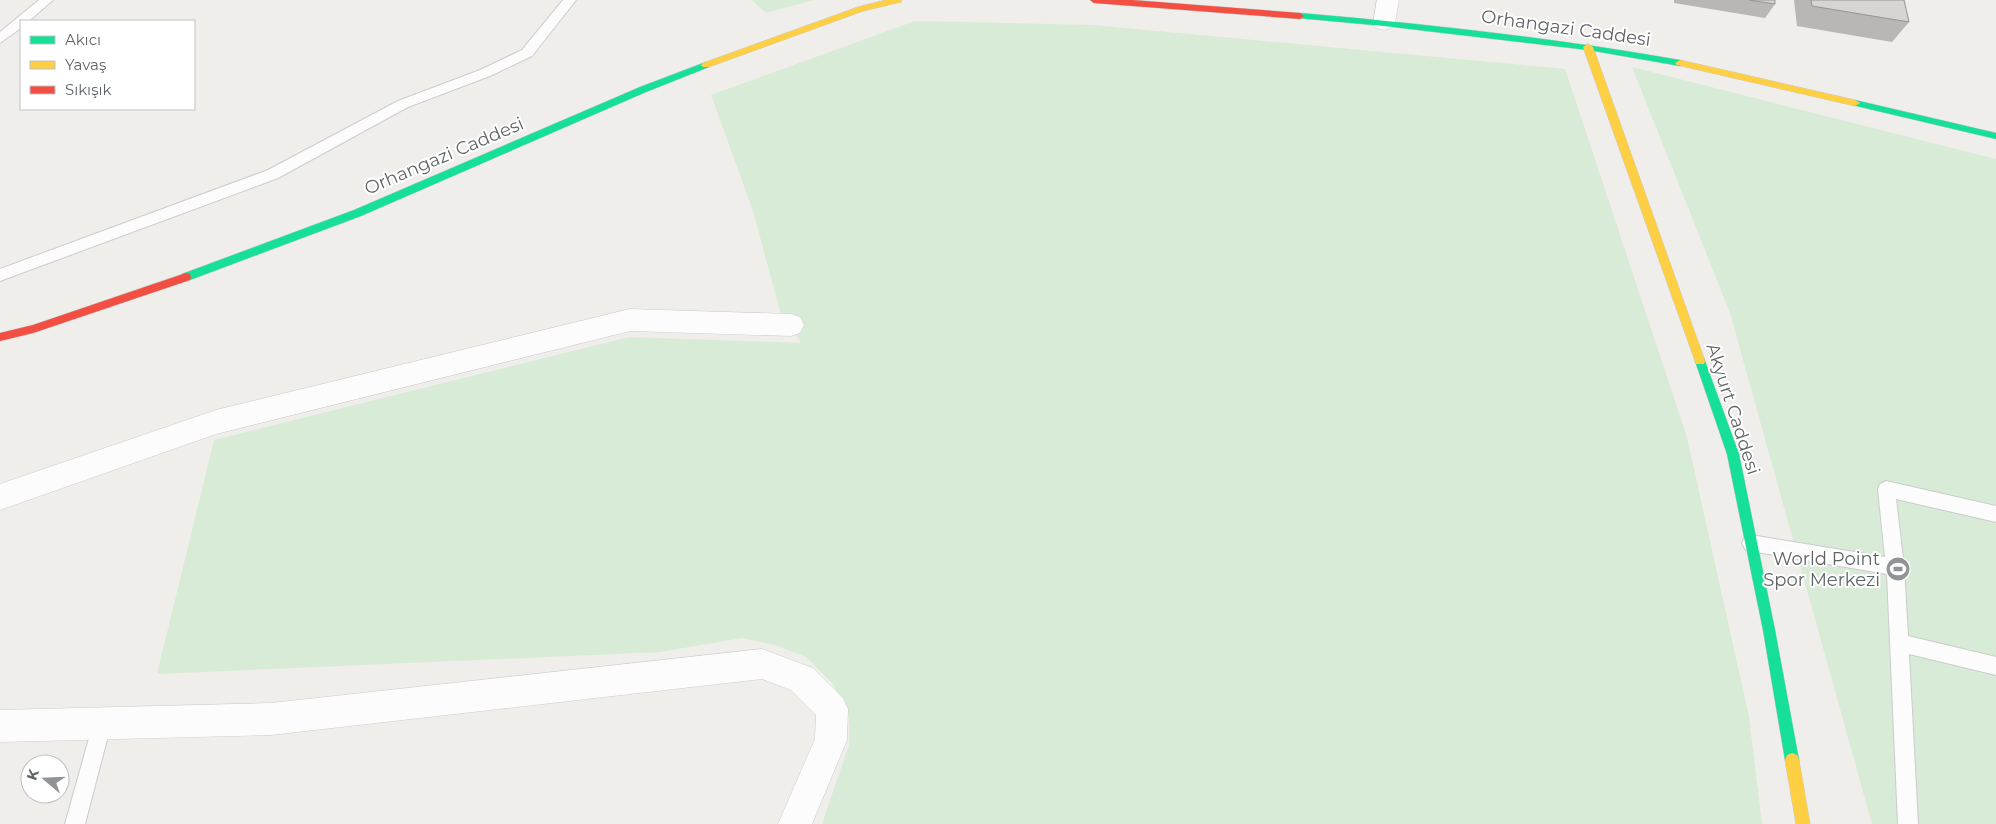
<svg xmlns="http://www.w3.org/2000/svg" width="1996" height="824" font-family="Montserrat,sans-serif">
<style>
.green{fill:#d8ebd6}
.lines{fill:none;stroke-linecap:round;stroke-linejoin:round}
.lane-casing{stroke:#cbcccc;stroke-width:2}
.street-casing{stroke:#cbcccc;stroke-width:1}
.fast-casing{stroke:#cacacb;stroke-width:1}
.slow-casing{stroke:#cacacb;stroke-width:1}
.jam-casing{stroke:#cacacb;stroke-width:1}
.lane{fill:#fdfcfc;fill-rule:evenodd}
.street{fill:#fdfcfc;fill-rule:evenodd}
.fast{fill:#16e098;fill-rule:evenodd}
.slow{fill:#ffcf43;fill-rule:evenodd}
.jam{fill:#f24e42;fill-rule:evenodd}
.wall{fill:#b8b7b5}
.building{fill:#d6d5d3;stroke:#969594}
.labels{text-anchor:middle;stroke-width:4;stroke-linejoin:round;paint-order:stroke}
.street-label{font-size:18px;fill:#5f6368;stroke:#fff}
.poi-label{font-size:18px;fill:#5f6368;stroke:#fff;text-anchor:end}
</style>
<rect width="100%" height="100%" fill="#efeeea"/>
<g class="green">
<polygon points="752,0 813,0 766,13"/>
<polygon points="915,21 1093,25 1565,69 1687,437 1749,717 1762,824 822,824 849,745 849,716 833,684 806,657 775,645 742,638 660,652 157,674 214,440 629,337 801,343 780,311 753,211 711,95"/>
<polygon points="1632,67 1996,159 1996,824 1872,824 1730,313"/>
</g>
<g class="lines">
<defs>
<g id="lane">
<polygon points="39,0 53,0 29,21 21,21 21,28 0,43 0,32"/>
<polygon points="563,0 576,0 532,56 490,76 408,107 278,178 0,281 0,269 268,170 398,101 480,70 522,50"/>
<polygon points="1886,481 1996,506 1996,522 1896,499 1904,567 1908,636 1996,657 1996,675 1909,654 1918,824 1898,824 1887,574 1751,551 1745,549 1742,543 1745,537 1751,535 1885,557 1878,489 1880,484"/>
<polygon points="102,715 109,717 111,724 85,824 65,824 93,724 95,717"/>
</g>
<g id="street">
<polygon points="1377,0 1399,0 1395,23 1392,28 1384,30 1376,28 1373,23"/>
<polygon points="630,309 791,314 800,317 804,325 800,333 791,336 630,331 216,434 0,510 0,484 216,410"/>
<polygon points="762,649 813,668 843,698 848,709 847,740 812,824 778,824 815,739 816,715 791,690 762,679 271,735 0,742 0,710 271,703"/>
</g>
<g id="fast">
<path d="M 1300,13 C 1427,24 1554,38 1680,60 L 1685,63 L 1680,66 L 1588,50 L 1384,26 L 1297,18 L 1297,14 Z"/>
<polygon points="706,62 709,63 709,67 646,92 361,216 190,280 182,280 181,277 182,274 354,210 640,87"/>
<polygon points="1855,100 1996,133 1996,139 1852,105 1852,101"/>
<polygon points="1700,356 1704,358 1705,361 1739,454 1775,630 1799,760 1797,765 1792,767 1787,765 1785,760 1763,630 1727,454 1695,361 1696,358"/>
</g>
<g id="slow">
<polygon points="886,0 902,0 901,2 863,11 709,67 703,67 701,65 703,63 858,7"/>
<polygon points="1588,44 1593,47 1705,361 1704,364 1696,364 1695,361 1583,47"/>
<polygon points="1680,60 1855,100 1860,103 1855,106 1677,65 1675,63"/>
<polygon points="1792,753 1797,755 1799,760 1810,824 1796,824 1785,760 1787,755"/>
</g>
<g id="jam">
<polygon points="1090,0 1132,0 1300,13 1304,16 1300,19 1094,3"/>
<polygon points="186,273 190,274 191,277 190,280 33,333 0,341 0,333 33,325"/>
</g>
</defs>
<use href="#lane" class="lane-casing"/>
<use href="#street" class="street-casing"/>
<use href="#fast" class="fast-casing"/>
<use href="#slow" class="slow-casing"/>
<use href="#jam" class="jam-casing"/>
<use href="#lane" class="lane"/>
<use href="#street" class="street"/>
<use href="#fast" class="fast"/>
<use href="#slow" class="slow"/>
<use href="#jam" class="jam"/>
</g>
<g class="wall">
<polygon points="1674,0 1775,0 1775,4 1765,18 1674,3"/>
<polygon points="1794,0 1904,0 1909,22 1892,42 1797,26"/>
</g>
<g class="building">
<polygon points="1749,0 1775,0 1775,4"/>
<polygon points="1811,0 1904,0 1909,22 1812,6"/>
</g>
<defs>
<symbol id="stadium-disc" viewBox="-11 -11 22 22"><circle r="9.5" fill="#919496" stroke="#fff"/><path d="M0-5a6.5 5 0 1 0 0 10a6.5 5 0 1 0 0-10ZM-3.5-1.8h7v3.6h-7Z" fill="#fff"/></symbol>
</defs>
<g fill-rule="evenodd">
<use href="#stadium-disc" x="1884" y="555" width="28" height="28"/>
</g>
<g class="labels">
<g class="street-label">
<text transform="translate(1566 28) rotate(8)" y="6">Orhangazi Caddesi</text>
<text transform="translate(444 156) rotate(-23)" y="6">Orhangazi Caddesi</text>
<text transform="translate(1733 409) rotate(72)" y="6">Akyurt Caddesi</text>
</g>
<g class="poi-label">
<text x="1880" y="565">World Point<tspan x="1880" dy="21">Spor Merkezi</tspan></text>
</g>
</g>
<rect x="20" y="20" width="175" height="90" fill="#ffffff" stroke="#bfc1c3"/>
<rect x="30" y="36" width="25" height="8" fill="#16e098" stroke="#bfc1c3"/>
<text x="65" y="45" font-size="15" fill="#5f6368">Akıcı</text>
<rect x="30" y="61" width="25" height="8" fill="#ffcf43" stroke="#bfc1c3"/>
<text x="65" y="70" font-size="15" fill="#5f6368">Yavaş</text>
<rect x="30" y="86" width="25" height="8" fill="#f24e42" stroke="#bfc1c3"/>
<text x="65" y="95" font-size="15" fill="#5f6368">Sıkışık</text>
<g transform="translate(45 779) rotate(289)"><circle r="24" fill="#ffffff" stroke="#bfc1c3"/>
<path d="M0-4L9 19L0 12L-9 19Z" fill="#919496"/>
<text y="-8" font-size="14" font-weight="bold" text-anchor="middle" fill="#5f6368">K</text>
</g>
</svg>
